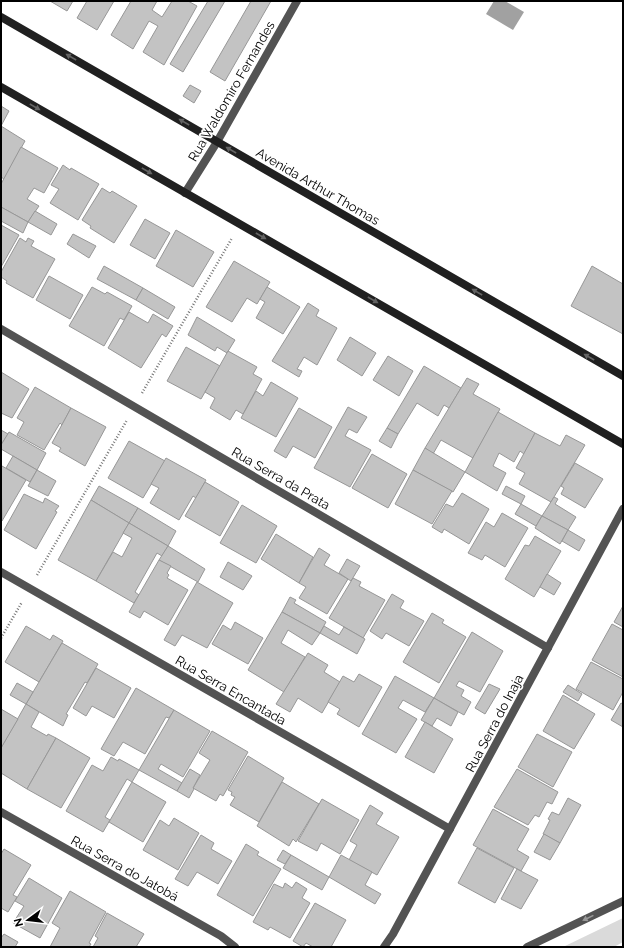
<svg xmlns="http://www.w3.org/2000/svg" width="624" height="948" font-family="Raleway,sans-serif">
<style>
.green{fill:#dadada}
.water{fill:#a1a1a1}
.building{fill:#c3c3c3;stroke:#979797}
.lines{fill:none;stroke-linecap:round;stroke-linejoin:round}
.path{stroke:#757575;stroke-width:2.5;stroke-dasharray:1 2;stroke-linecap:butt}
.minor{stroke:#535353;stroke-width:8}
.tertiary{stroke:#535353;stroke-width:8}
.secondary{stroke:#202020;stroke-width:8}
.oneway{fill:#636363}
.oneway2{fill:#989898}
.labels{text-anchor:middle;stroke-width:3.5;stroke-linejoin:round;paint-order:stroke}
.street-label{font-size:13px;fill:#000;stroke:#fff}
</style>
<rect width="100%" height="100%" fill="#fff"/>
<polygon class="green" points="623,918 623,942 614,947 563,947"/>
<polygon class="water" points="494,1 505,1 524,12 513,30 486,14"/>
<g class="building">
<polygon points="50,1 73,1 67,11"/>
<polygon points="87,1 114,1 97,30 77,18"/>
<polygon points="131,1 157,1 152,10 162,17 172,1 188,1 197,6 164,65 143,52 158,26 149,21 133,49 111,35"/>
<polygon points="208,1 225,1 183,72 170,64"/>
<polygon points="251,1 271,1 225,81 210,72"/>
<polygon points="190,85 201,91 194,103 183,96"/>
<polygon points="1,106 9,111 1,126"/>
<polygon points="1,126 25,141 4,179 1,177"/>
<polygon points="21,147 58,168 44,193 34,188 27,199 39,206 28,222 1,207 1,184"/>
<polygon points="63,165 70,170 71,168 99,184 78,220 50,203 59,189 51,185"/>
<polygon points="102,188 110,193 112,191 137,206 114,243 90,228 91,226 82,220"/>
<polygon points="1,207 28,222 23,233 1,221"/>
<polygon points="35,211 57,224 51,235 28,222"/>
<polygon points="145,219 170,233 155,259 130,245"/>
<polygon points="1,225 19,235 1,267"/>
<polygon points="176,230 214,252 193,287 156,266"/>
<polygon points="73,234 96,246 89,258 67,244"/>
<polygon points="20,238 26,242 28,238 34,241 31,246 55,259 33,298 6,283 7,281 1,277 1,272"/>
<polygon points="234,261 270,282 257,304 247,298 232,322 206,307"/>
<polygon points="104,266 143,288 136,300 97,279"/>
<polygon points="592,266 623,284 623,334 571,306"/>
<polygon points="49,276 83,295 70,319 36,300"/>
<polygon points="92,287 105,294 107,292 132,306 124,320 120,318 104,346 69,326"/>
<polygon points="267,287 300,307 283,334 256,318 265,302 260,299"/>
<polygon points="143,288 175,307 168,319 136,300"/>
<polygon points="308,303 319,310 316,316 337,328 317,365 304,357 297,369 302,371 299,377 272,361"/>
<polygon points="129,312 148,323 153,314 173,326 166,337 162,334 141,368 108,348"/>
<polygon points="197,317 235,340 227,353 217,347 215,351 188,335"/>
<polygon points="350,337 376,353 362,376 337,360"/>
<polygon points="186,347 220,366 201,399 167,381"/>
<polygon points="228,351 257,367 253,374 262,379 243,414 236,410 230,420 210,408 215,398 205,392"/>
<polygon points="388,356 413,371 399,396 373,380"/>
<polygon points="424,366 461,388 449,408 444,405 438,416 417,403 398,434 387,428"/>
<polygon points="1,372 29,389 12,418 1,413"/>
<polygon points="467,378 479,384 473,394 500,409 473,458 441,440 433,454 425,448"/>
<polygon points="271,382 298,398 276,437 241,418 256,391 263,396"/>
<polygon points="35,387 71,408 62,425 60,423 44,450 17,435 24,422 17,418"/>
<polygon points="348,407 367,417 357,433 349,429 345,436 371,450 350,487 314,468"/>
<polygon points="71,408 106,427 85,466 59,451 61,448 52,443"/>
<polygon points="299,408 332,427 315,458 293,446 286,458 274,451"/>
<polygon points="498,412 535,433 524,454 520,451 514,462 499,453 493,466 506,473 497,491 465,472"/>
<polygon points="387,428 398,434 391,448 379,441"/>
<polygon points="1,430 8,434 1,445"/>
<polygon points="9,432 46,453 37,470 1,449 1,445"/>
<polygon points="535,433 560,446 566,435 585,445 551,502 519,484 525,473 516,468"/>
<polygon points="129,441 165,461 143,498 108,478"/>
<polygon points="425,448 465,472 453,492 413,470"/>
<polygon points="372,454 407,474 388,508 352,488"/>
<polygon points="13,456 37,470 30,482 6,468"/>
<polygon points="166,458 206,480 196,498 193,496 179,520 150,503 159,488 151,484"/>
<polygon points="575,463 603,479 585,508 561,494 564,488 561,486"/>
<polygon points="2,466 26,480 2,521 1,468"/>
<polygon points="37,470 56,481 48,496 28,486"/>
<polygon points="413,470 452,491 432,524 395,504"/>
<polygon points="205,482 239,502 220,536 185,516"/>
<polygon points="99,486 138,508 129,523 91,500"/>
<polygon points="506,486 525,496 521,504 502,494"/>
<polygon points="462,493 489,509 469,544 444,529 442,533 432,527 446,504 453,507"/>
<polygon points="24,494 43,503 45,498 59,506 55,511 57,512 36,549 4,530"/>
<polygon points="554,497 558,499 555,504 576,517 568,530 542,516"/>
<polygon points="91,500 129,523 96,581 58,560"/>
<polygon points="521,504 542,516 536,526 515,514"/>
<polygon points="242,505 277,526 256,563 220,543"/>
<polygon points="138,508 176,531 168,546 129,523"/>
<polygon points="502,513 528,528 505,567 485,555 482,560 468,553 486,522 494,527"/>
<polygon points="542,516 568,530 560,544 535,528"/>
<polygon points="129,523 168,546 162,556 157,553 135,592 139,595 134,603 96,581 113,552 122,557 132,538 123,533"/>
<polygon points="568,530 585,540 579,551 562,541"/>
<polygon points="276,534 313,557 299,583 261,559"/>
<polygon points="535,536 561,551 534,597 505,579 525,545 529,546"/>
<polygon points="168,546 205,569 198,582 159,560"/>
<polygon points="319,548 330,555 324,565 348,579 327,614 299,598 306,587 299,583"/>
<polygon points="347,559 360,566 351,581 339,573"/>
<polygon points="159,560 171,566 167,573 169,575 167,578 188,590 168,625 144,611 140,618 129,612"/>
<polygon points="228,562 252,576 243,590 220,577"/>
<polygon points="547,574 561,583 554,595 540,587"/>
<polygon points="353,578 361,582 359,586 385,600 363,638 329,618"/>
<polygon points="197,582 233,603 207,648 182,635 175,646 164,640"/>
<polygon points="392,594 404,601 400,608 424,621 409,646 386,633 382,639 370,631"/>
<polygon points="290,597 296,600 294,603 326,622 320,633 282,612"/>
<polygon points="623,606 623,627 614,622"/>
<polygon points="282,612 320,633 312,645 288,630 281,643 305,657 284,692 248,670"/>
<polygon points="432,613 444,620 442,623 466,637 439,683 403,662"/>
<polygon points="235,622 263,638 248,664 212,644 223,625 231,630"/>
<polygon points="612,624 623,630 623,677 592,660"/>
<polygon points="26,626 50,640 53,635 63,641 39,682 5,662"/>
<polygon points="324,626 339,635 344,627 365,639 357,654 320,633"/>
<polygon points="472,632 503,651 480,692 459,681 456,686 464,690 461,696 471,702 464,715 434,698"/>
<polygon points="62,643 98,664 87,683 85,682 66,714 68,715 63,726 26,704"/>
<polygon points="308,653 328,665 324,672 340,682 322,713 298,698 290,712 276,704"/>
<polygon points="591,662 623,679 623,692 613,710 576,689"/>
<polygon points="96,668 131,688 114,718 92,706 86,716 73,708"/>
<polygon points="359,674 382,687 359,727 337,714 340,709 328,702 343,676 354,682"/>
<polygon points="395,676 434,698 425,712 403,700 398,708 417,719 396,753 362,734"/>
<polygon points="17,683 33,692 26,704 10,695"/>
<polygon points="489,684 500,689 485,714 475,708"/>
<polygon points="568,685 582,694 578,701 563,692"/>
<polygon points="136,688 174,710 169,718 166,717 145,754 123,742 114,756 101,749"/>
<polygon points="563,695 595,714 574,749 543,731"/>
<polygon points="434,698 458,712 451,726 437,718 432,726 421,720"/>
<polygon points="621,703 623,704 623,727 611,720"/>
<polygon points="26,704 39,712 31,727 47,736 48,734 56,738 27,789 1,773 1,748"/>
<polygon points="1,709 18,719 1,748"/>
<polygon points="174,710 210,731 183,777 161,764 158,769 182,783 177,791 139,770"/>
<polygon points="425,722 453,739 434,773 405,757"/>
<polygon points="212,731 248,752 223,796 220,794 216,801 193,788 210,760 199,753"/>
<polygon points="537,734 572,752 553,787 518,767"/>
<polygon points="56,738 90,758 61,808 27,789"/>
<polygon points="248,756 284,778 259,822 230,805 235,797 231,795 232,792 228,790"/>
<polygon points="111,757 118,761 119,759 139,770 132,782 127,779 105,817 110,820 103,832 66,811 92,765 103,771"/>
<polygon points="190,769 200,775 193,788 194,789 189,798 177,791"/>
<polygon points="517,769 558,792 552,804 547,802 539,817 535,815 528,825 494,807"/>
<polygon points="132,782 166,802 143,842 109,822"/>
<polygon points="282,782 319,804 296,842 293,839 289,846 257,826"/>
<polygon points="568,798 581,805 560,843 543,834 550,820 548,819 552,812 559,815"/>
<polygon points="322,799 359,820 340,854 321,843 317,851 298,841"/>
<polygon points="370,805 383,813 376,824 399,837 377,875 349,860 357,845 350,841"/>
<polygon points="493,809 529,829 517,850 529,857 521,871 473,845"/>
<polygon points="174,818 199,833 178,870 143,850 160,820 169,826"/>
<polygon points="544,834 560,843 550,860 534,852"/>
<polygon points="201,835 214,843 211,849 232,861 218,884 197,872 188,886 175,879"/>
<polygon points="246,844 259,852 257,855 281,869 253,916 217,895"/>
<polygon points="477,848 514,868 495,903 458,883"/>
<polygon points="4,849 31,865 13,895 17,897 8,912 1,908 1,854"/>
<polygon points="283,850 291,855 285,864 277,860"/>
<polygon points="291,855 329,877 322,890 283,868"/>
<polygon points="341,855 372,872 365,885 381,894 375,904 329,877"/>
<polygon points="517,869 538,880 521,909 501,899"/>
<polygon points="29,878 62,898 40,938 13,923 24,906 15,901"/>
<polygon points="296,882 307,889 302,898 310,903 290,938 270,927 268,930 253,922 274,884 283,888 285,883 292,888"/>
<polygon points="70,891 106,912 89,943 91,944 89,947 50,947 60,928 52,923"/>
<polygon points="315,903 346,920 331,947 313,947 306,943 303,947 293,941"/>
<polygon points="107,913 144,934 136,947 93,947 98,938 95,936"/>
<polygon points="4,934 18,942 15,947 1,947 1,938"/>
</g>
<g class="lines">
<g class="path">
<polyline points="142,393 232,238"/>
<polyline points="37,575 127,420"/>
<polyline points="1,638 22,602"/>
</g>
<g class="minor">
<polyline points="185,193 217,142 297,1"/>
<polyline points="1,329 548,648"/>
<polyline points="1,572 450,829"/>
<polyline points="1,812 221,936 235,947"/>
<polyline points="384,947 393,934 623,509"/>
</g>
<polyline class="tertiary" points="527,947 623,901"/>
<g class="secondary">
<polyline points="1,17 623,376"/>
<polyline points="1,87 623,444"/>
</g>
</g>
<defs><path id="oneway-solid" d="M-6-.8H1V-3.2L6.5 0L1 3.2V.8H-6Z"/></defs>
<g class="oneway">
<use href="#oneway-solid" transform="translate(71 57) rotate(-150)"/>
<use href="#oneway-solid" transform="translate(35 107) rotate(30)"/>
<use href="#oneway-solid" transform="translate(184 122) rotate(-150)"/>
<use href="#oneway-solid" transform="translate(231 150) rotate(-150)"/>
<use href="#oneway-solid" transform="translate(147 171) rotate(30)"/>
<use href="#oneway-solid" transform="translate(261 236) rotate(30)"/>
<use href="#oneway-solid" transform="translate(477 292) rotate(-150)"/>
<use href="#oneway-solid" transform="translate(373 300) rotate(30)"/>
<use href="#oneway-solid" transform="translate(589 357) rotate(-150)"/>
</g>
<use class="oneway2" href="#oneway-solid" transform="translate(588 918) rotate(154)"/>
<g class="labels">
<g class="street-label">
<text transform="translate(231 91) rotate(-60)" y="5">Rua Waldomiro Fernandes</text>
<text transform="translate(318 186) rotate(30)" y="5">Avenida Arthur Thomas</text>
<text transform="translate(281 478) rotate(30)" y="5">Rua Serra da Prata</text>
<text transform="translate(231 690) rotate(30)" y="5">Rua Serra Encantada</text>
<text transform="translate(494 723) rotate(-62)" y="5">Rua Serra do Inaja</text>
<text transform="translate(125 868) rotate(29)" y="5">Rua Serra do Jatobá</text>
</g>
</g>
<rect width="624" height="948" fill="none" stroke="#000000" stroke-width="4"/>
<g transform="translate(28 920) rotate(255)" stroke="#ffffff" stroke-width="3" paint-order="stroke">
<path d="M0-3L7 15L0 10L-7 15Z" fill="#000000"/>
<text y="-6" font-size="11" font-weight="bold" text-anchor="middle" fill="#000000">N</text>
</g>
</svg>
